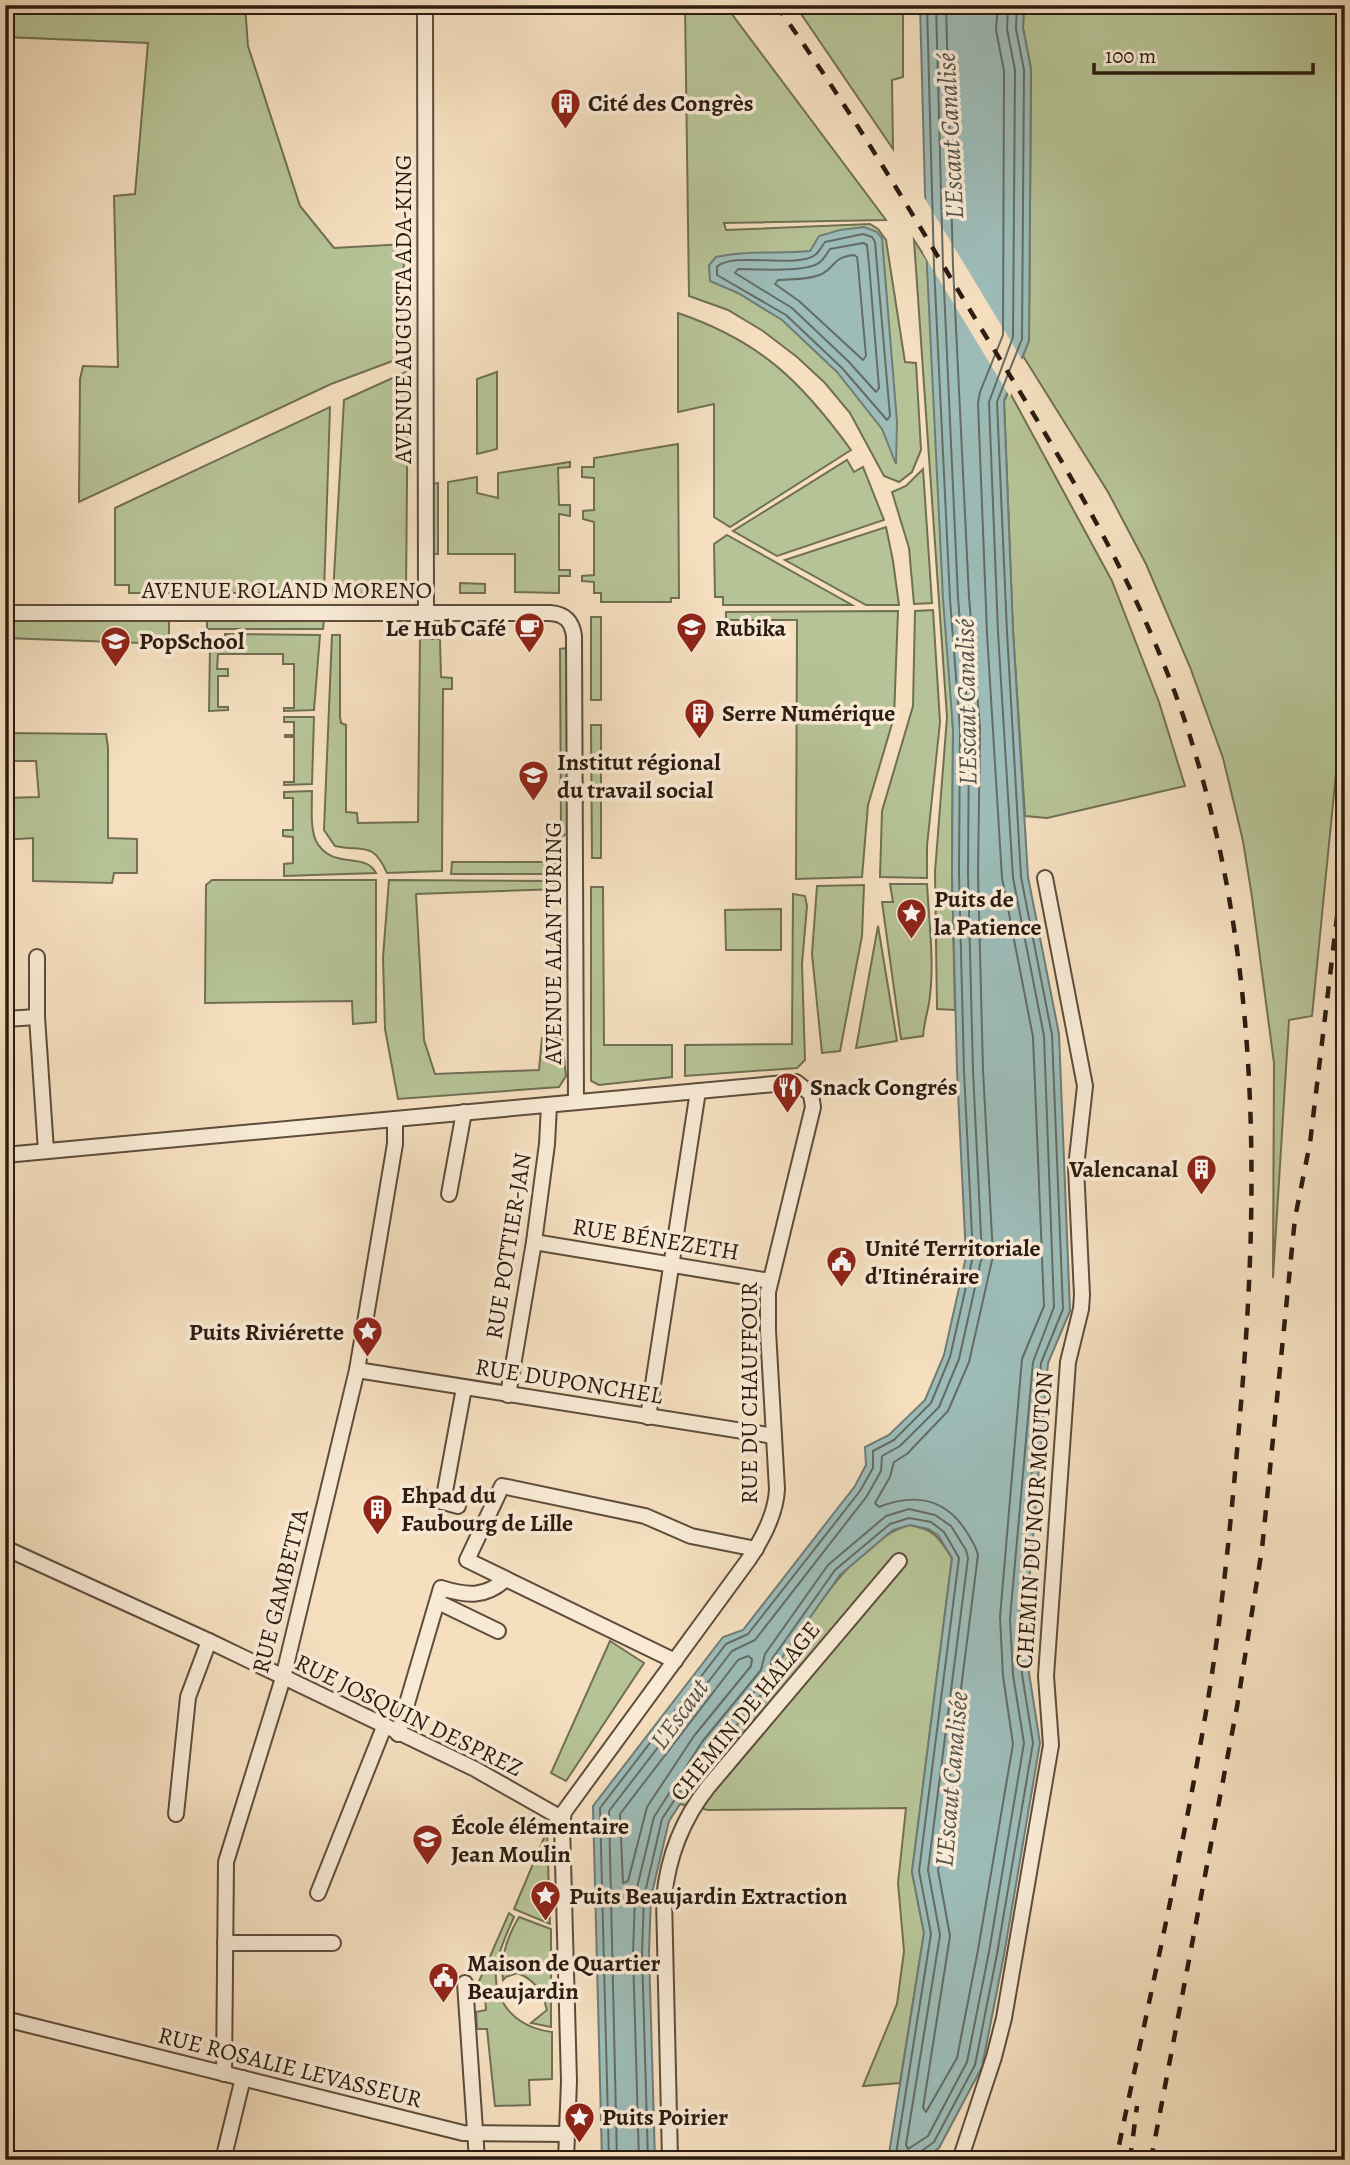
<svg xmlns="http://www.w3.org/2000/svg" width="1350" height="2165" font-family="Alegreya,serif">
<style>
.green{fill:#b6c396;stroke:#716f54;stroke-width:2}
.water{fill:#9dbcb8;stroke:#707c75;stroke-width:2}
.pier{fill:#f5dfbf}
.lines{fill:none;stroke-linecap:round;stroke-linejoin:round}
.shore{stroke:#646c64;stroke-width:2}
.street-casing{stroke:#5e4c3c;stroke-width:18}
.street{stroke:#f8ead5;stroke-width:14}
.rail{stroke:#2c1b11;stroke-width:4.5;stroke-dasharray:12 12;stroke-linecap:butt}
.labels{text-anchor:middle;stroke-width:7;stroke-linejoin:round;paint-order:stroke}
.poi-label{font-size:24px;font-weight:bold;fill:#2c1b11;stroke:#f8ead5;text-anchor:start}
.street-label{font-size:24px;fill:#2c1b11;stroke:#f8ead5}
.water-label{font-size:26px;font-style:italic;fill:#54534b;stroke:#f8ead5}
</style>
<rect width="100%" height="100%" fill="#f5dfbf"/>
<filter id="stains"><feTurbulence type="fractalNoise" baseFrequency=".00286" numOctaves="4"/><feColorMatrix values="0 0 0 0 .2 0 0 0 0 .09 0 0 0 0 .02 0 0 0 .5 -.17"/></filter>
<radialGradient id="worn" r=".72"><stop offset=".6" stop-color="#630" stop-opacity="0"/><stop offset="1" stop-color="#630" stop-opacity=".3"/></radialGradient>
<g class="green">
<polygon points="5,5 245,5 248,46 300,206 334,248 405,244 398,359 331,384 79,502 80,379 83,366 118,367 114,196 135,194 148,43 5,37"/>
<polygon points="685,5 725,5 886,220 724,223 726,230 870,224 878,229 886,240 905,362 916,363 921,450 912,472 899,482 884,476 850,413 825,383 797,357 763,331 728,310 689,296"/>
<polygon points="795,5 903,5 903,77 892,80 893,149"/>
<polygon points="1024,5 1345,5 1345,711 1336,773 1312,1016 1289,1020 1273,1278 1274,1063 1252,897 1243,841 1223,758 1190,667 1146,564 1108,492 1023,356 1029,340 1031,69 1023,28"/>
<polygon points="914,240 927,260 953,729 952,873 955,1010 937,1009 935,872 947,717"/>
<path d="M 678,313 C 760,341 801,381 851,450 L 730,527 L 714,517 L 714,404 L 678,412 Z"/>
<polygon points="408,371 406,593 333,594 344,400"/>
<polygon points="497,372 497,449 477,454 477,379"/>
<polygon points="1009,391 1112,581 1159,702 1185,786 1047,818 1025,816 1013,631 1004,401"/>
<polygon points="330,407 324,593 129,593 129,585 115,585 115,508"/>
<polygon points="678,444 679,598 671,598 671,602 601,602 601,593 594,593 594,582 582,581 582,576 594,575 594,522 583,519 583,511 594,510 594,478 582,477 582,467 594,467 594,458"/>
<polygon points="847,460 854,472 863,467 884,520 777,556 733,531"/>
<polygon points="570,462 570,467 558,468 559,505 570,505 570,516 559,514 559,570 570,570 570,576 559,576 559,593 515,592 515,554 448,554 448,482 477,477 477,493 498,498 498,473"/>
<polygon points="923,469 932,603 914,604 909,548 892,492 906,486"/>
<polygon points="438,483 438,554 432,554 432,484"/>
<polygon points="886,527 893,561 899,605 866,605 785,560"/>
<polygon points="727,535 852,605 723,605 723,597 715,597 714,544"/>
<polygon points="460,583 485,584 485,593 460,593"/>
<polygon points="933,610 940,722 927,846 927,878 880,877 882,811 913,706 915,611"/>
<polygon points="898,611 894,717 868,805 862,877 796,879 797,620 726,620 726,612"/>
<rect x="591" y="617" width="10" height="83"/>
<polygon points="324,619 323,629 207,629 207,621"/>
<polygon points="5,620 169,620 169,644 5,638"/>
<polygon points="225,634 320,635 314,710 284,711 284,708 294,708 294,664 283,664 283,654 218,654 217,669 228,669 228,676 218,676 218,707 228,707 228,710 209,711 210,646 225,646"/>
<path d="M 332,635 L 340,635 L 340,717 L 341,723 L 346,725 L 346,812 L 357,813 L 358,823 L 418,822 L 420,639 L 440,639 L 441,677 L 452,678 L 452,689 L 443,689 L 442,871 L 387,873 C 373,841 364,852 335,846 L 324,830 Z"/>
<polygon points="568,648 568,833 561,837 560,649"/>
<polygon points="284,717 314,717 312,784 284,785 284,782 294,782 294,737 285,737 285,735 294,735 294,722 284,722"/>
<polygon points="591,725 601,725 601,858 592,858"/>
<polygon points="5,733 106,734 108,747 108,838 137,839 137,873 114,873 112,883 33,881 33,838 5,840 5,798 39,797 36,761 5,761"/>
<path d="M 312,791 C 312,806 310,828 316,841 C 332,871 365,851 376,873 L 284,876 L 284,864 L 293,863 L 293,837 L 283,836 L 283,830 L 293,830 L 293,798 L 284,798 L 284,792 Z"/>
<polygon points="546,851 555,852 555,874 451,874 452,862 546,862"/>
<polygon points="212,880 376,880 376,1022 353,1024 352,1001 205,1003 206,885"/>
<polygon points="389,880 558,881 558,889 416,894 424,1040 435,1074 539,1070 542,1038 562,1038 566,1076 559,1087 398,1099 385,1029 383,957"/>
<path d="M 890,884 L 927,884 C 929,922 935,965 929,1003 C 927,1014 924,1024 923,1036 L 901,1039 L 882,902 L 893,902 Z"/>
<polygon points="864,885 862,936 840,1051 822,1053 812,954 817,886"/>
<polygon points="591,887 603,887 604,1045 672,1045 672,1077 599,1085 591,1081"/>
<polygon points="793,894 805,896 807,906 802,964 805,1060 797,1068 685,1076 685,1045 792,1044"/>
<polygon points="781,909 781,950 726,950 725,910"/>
<polygon points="878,926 897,1041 856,1048"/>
<path d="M 909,1525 C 936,1530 938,1537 952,1558 L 912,1872 L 924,1933 L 900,2083 L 863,2086 L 897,2004 L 904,1951 L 898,1883 L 906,1808 L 708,1810 L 680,1804 L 715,1752 L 776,1677 L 778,1663 C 811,1617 853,1542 909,1525 Z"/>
<polygon points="610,1641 644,1663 566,1781 551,1773"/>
<polygon points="547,1831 550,1924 514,1909"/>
<path d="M 509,1913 L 514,1917 C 508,1930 502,1944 498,1958 C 488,1999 514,2027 552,2032 L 552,2079 L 529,2080 L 530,2105 L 495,2106 L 487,2029 L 477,2029 L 476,2012 L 486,2010 L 485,1994 L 473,1995 Z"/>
<path d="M 519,1917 L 551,1929 L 551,2027 L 531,2023 L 547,2010 C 542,1992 536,1980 517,1973 L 506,1977 L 503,1980 C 500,1957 507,1937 519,1917 Z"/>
</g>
<g class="water">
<polygon points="920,5 1024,5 1023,28 1031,69 1029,341 1004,401 1013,631 1028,877 1059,1034 1070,1311 1048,1363 1026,1619 1029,1673 1040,1743 1004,1955 982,2067 939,2148 921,2160 888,2160 924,1933 912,1872 952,1558 938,1535 928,1529 910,1525 893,1530 840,1575 778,1663 776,1676 715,1751 669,1821 651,1897 649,1952 655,2160 602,2160 593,1806 723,1637 743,1630 855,1486 866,1465 865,1447 889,1435 925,1400 944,1355 966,1257 957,1071 952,873 953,729 943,599 927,267"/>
<path d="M 864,227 L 877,232 L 882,238 L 897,422 L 896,464 L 882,429 L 837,372 L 782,320 L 738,293 L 710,281 L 709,265 L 716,257 C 746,250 779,254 810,251 L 819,236 L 840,230 Z"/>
</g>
<polygon class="pier" points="922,194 1024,363 1010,397 923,253"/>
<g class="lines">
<g class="shore">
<path d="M 946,5 L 953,266 L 969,597 L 980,728 L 978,873 L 983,1070 L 993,1256 L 969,1362 L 948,1411 L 907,1454 L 894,1462 L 890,1477 L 875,1503 L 879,1507 C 914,1493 945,1498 966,1531 C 971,1539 976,1546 978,1555 L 938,1870 L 950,1936 L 923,2108 L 926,2112 L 957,2058 L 978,1950 L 1013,1744 L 1003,1676 L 1000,1617 L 1022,1359 L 1044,1306 L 1033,1037 L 1002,878 L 987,633 L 978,403 L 980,392 L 1003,335 L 1004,71 L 996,30 L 998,5"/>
<path d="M 863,234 L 872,237 L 875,242 L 890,416 L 887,420 L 842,368 L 786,315 L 717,275 L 717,267 C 731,251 797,269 815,255 C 819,252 822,246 825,242 Z"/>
<path d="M 863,243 L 867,245 L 869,264 L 879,388 L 876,392 L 848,361 L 792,308 L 735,273 L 738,269 C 755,269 808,273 820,262 C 824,259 827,253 830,249 Z"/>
<path d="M 854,255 L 857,257 L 858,265 L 866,356 L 863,360 L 799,301 L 775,284 L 778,280 C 791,279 810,280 822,274 C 838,265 831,258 854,255 Z"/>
<polygon points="748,1656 752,1659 751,1666 694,1736 647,1807 628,1881 623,1883 620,1814 738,1660"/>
<polyline points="609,2160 600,1808 726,1644 748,1634 860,1491 873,1468 873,1451 894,1440 931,1403 950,1357 973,1256 964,1071 959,873 960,729 950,599 934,266 927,5"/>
<polyline points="617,2160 609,1811 732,1651 755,1640 867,1496 881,1471 882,1456 900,1446 939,1407 959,1359 982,1256 973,1071 968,873 969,728 958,598 943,266 936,5"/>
<polyline points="639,2160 633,1953 635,1896 654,1817 702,1742 761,1670 765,1654 828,1565 886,1516 909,1509 935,1515 951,1526 966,1550 968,1558 928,1870 940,1935 906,2145 908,2149 928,2136 967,2062 989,1952 1024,1743 1013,1675 1010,1619 1033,1362 1054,1307 1044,1036 1013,878 998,632 989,402 1013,337 1015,70 1007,29 1008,5"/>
<polyline points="648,2160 642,1953 644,1897 662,1819 709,1747 769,1674 772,1659 835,1570 890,1524 909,1518 931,1522 944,1532 959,1558 919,1871 931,1934 895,2160"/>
<polyline points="918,2160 920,2152 934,2142 975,2065 997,1954 1033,1743 1022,1674 1019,1619 1041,1363 1063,1309 1052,1035 1021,877 1007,632 997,402 1022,339 1024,70 1016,29 1017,5"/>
</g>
<defs>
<g id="street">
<polyline points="425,5 426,613"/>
<path d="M 5,613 L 550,613 C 565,614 572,621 574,636 L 576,1102"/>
<polyline points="37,957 37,1017 46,1151"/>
<polyline points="5,1019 37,1017"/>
<path d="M 5,1155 L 796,1082 L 811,1094 L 813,1107 L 768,1292 L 768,1331 L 777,1489 C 776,1514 763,1538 749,1559 L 564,1812 L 562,1825 L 569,2081 L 566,2160"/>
<polyline points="449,1194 464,1112"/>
<polyline points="534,1242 770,1281"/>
<polyline points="357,1370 774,1436"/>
<polyline points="508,1395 534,1242 547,1144 549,1105"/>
<polyline points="648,1417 698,1091"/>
<polyline points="429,1498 458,1506"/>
<polyline points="443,1502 464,1388"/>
<polyline points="5,1548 209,1641 475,1769 563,1819"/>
<polyline points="438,1602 498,1631"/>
<polyline points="675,1661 467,1560 502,1486 645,1516 691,1536 756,1549"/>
<path d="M 398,1734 L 441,1588 C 467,1596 485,1598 506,1579"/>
<polyline points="176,1814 188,1697 209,1641"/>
<polyline points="318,1893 384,1727"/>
<polyline points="225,1943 333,1943"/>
<polyline points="465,1983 477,2160"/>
<polyline points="5,2019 463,2133 567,2134"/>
<polyline points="224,2074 226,1862 283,1678 357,1370 395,1144 395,1119"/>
<polyline points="223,2160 243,2078"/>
<path d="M 670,2160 L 664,1898 C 668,1856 682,1820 708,1787 L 899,1561"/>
<polyline points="960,2160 994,2057 1004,2018 1051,1745 1046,1676 1068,1362 1081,1309 1082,1295 1076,1167 1085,1086 1045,878"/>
</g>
</defs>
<use href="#street" class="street-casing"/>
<use href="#street" class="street"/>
<g class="rail">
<path d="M 776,5 C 850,108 914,217 979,325 C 1061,459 1145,591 1192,743 C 1257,952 1260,1174 1242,1391 C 1234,1490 1225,1589 1210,1687 C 1185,1845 1148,2003 1116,2160"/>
<polyline points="1130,2160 1137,2106"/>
<polyline points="1151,2160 1237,1707 1262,1549 1295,1218 1310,1143 1345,850"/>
</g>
</g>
<defs>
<symbol id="building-pin" viewBox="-11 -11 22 30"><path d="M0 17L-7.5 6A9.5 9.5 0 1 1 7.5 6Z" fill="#8f2418" stroke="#f8ead5"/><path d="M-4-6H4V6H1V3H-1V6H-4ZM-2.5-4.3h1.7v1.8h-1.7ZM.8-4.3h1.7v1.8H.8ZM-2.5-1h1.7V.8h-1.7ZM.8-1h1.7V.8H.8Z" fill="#fff"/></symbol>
<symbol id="cafe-pin" viewBox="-11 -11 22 30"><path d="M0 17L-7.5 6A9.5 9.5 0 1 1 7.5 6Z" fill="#8f2418" stroke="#f8ead5"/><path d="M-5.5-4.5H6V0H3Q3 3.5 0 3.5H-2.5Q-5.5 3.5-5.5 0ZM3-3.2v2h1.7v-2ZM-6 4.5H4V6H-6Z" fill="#fff"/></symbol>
<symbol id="university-pin" viewBox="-11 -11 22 30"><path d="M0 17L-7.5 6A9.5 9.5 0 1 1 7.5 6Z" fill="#8f2418" stroke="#f8ead5"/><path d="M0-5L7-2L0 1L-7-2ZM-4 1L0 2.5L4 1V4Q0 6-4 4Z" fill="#fff"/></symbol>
<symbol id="sight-pin" viewBox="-11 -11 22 30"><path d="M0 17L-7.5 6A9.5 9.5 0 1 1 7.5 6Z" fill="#8f2418" stroke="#f8ead5"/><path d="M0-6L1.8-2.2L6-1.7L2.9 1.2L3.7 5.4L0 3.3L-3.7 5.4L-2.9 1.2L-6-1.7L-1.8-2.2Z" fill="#fff"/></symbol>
<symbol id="restaurant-pin" viewBox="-11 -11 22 30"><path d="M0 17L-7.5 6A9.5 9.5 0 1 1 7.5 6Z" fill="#8f2418" stroke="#f8ead5"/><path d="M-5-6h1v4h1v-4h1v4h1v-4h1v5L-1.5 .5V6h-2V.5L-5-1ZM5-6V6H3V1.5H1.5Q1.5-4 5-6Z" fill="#fff"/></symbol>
<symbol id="civic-pin" viewBox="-11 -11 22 30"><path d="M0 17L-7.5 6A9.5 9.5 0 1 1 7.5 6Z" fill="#8f2418" stroke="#f8ead5"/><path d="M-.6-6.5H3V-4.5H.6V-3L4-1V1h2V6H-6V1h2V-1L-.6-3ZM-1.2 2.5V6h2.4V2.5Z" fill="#fff"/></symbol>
<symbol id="school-pin" viewBox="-11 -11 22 30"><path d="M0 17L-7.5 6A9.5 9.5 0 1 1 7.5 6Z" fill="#8f2418" stroke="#f8ead5"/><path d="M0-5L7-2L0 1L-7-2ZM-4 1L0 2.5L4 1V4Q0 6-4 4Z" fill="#fff"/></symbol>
</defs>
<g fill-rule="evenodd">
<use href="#building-pin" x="548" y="86" width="35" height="47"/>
<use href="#cafe-pin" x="512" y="610" width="35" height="47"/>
<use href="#university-pin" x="674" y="610" width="35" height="47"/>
<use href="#university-pin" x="98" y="624" width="35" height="47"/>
<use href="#building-pin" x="682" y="696" width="35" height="47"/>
<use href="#university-pin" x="516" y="758" width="35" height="47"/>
<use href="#sight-pin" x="894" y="896" width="35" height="47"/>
<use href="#restaurant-pin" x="770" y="1070" width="35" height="47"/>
<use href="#building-pin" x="1184" y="1152" width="35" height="47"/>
<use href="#civic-pin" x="824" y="1244" width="35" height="47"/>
<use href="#sight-pin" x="350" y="1314" width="35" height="47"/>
<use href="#building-pin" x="360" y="1492" width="35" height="47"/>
<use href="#school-pin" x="410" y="1822" width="35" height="47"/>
<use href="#sight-pin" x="528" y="1878" width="35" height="47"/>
<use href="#civic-pin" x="426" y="1960" width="35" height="47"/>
<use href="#sight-pin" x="562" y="2100" width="35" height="47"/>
</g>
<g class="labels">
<g class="poi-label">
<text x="588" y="111">Cité des Congrès</text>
<text x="506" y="636" text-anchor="end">Le Hub Café</text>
<text x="715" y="636">Rubika</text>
<text x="139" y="649">PopSchool</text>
<text x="722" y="721">Serre Numérique</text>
<text x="557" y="770">Institut régional<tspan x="557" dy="28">du travail social</tspan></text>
<text x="934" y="907">Puits de<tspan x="934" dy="28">la Patience</tspan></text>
<text x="810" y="1095">Snack Congrés</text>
<text x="1178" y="1177" text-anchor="end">Valencanal</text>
<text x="865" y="1256">Unité Territoriale<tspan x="865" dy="28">d'Itinéraire</tspan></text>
<text x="344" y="1340" text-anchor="end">Puits Riviérette</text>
<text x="401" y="1503">Ehpad du<tspan x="401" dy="28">Faubourg de Lille</tspan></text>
<text x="451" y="1834">École élémentaire<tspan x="451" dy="28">Jean Moulin</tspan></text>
<text x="569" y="1904">Puits Beaujardin Extraction</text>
<text x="467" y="1971">Maison de Quartier<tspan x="467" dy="28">Beaujardin</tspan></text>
<text x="602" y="2125">Puits Poirier</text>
</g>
<g class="street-label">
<text transform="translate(403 309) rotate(-90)" y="8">AVENUE AUGUSTA ADA-KING</text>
<text x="287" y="598">AVENUE ROLAND MORENO</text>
<text transform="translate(553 943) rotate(-90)" y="8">AVENUE ALAN TURING</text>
<text transform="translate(656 1239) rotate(9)" y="8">RUE BÉNEZETH</text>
<text transform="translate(508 1246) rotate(-81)" y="8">RUE POTTIER-JAN</text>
<text transform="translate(569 1381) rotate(9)" y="8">RUE DUPONCHEL</text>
<text transform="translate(749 1393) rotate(-90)" y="8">RUE DU CHAUFFOUR</text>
<text transform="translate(1034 1520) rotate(-86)" y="8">CHEMIN DU NOIR MOUTON</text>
<text transform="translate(280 1591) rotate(-76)" y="8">RUE GAMBETTA</text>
<text transform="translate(745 1711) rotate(-51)" y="8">CHEMIN DE HALAGE</text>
<text transform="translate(409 1715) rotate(26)" y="8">RUE JOSQUIN DESPREZ</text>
<text transform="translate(290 2067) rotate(14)" y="8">RUE ROSALIE LEVASSEUR</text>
</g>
<g class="water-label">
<text transform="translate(950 136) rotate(-93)" y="9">L'Escaut Canalisé</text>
<text transform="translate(966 702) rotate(-91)" y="9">L'Escaut Canalisé</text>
<text transform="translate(679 1714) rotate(-54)" y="9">L'Escaut</text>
<text transform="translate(951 1779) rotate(-85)" y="9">L'Escaut Canalisée</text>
</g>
</g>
<rect width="1350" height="2165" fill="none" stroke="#f5dfbf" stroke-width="28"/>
<rect x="7" y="7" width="1336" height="2151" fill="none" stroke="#2c1b11" stroke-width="3.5"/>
<rect x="14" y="14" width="1322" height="2137" fill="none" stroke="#2c1b11" stroke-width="2"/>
<path d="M1094 63v10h219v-10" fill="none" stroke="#2c1b11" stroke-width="3.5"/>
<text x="1105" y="63" font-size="21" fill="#2c1b11" stroke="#f8ead5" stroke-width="5" paint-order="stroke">100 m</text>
<rect width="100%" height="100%" filter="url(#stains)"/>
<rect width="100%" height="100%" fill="url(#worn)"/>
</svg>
